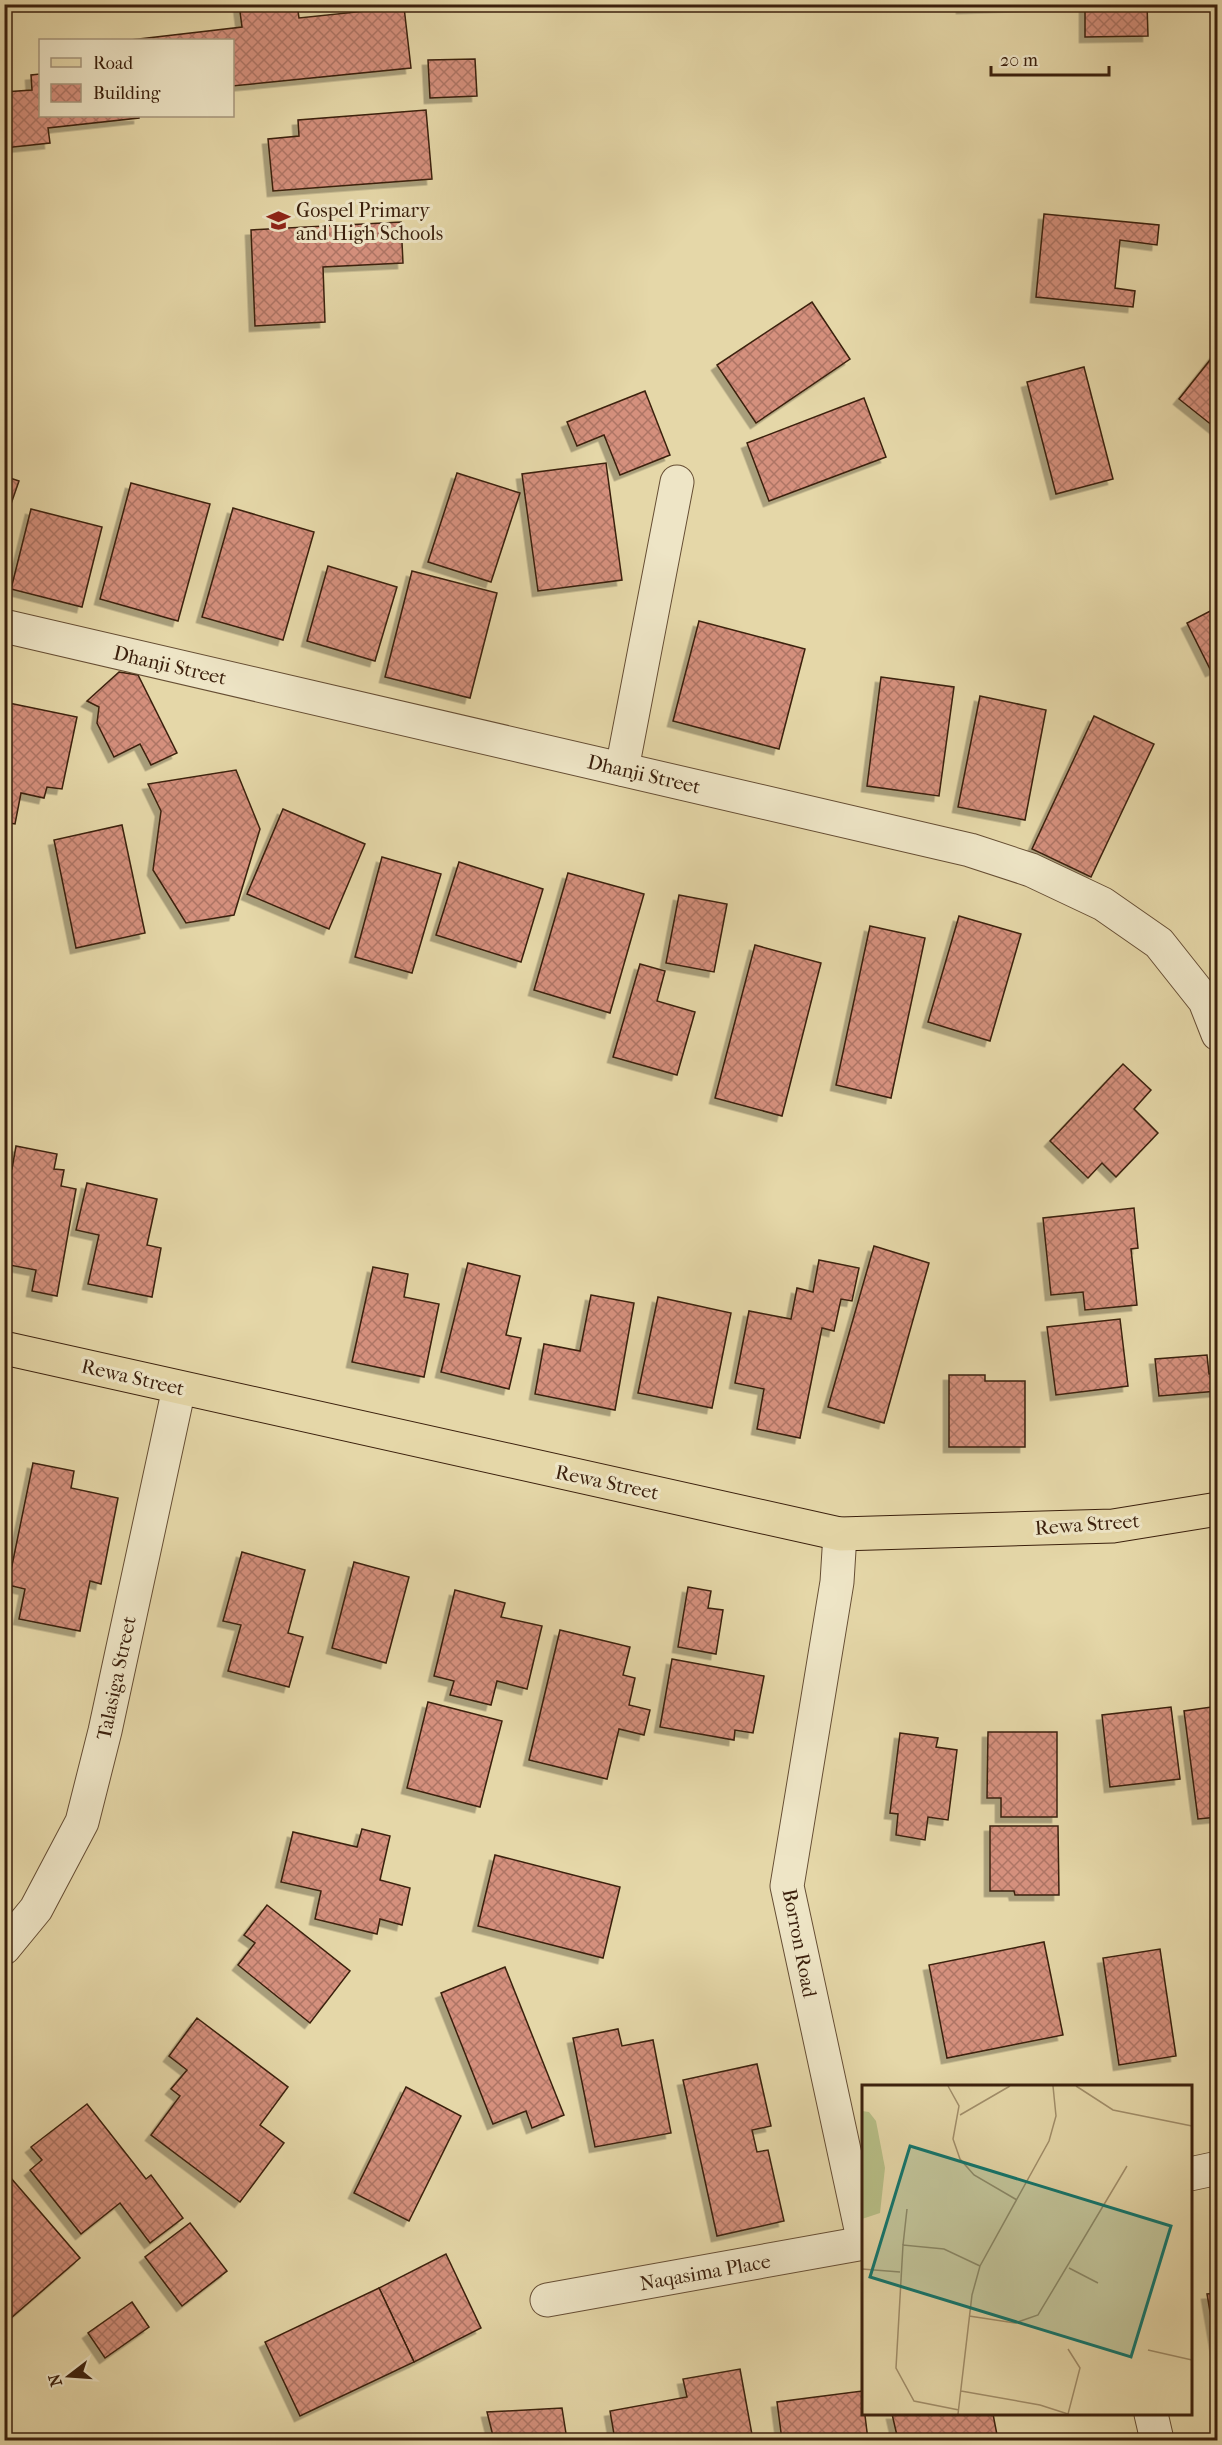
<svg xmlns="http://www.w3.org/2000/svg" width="1222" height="2445" font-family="'IM FELL French Canon',serif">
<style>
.building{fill:url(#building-cross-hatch);stroke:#3b200d;stroke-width:1.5;filter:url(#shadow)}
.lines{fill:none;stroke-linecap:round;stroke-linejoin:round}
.minor-casing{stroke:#664e34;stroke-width:35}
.primary-casing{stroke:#3b200d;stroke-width:35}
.minor{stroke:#eee5c6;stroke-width:33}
.primary{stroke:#e5d7a8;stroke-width:33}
.labels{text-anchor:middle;stroke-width:6;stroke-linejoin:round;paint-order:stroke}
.poi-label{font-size:20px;fill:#3b200d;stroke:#eee5c6;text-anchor:start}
.street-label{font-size:20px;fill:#3b200d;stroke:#eee5c6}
.inset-road{fill:none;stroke:#a18e6a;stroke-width:1.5}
.view{fill:#0f766e;fill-opacity:0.15;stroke:#0f766e;stroke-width:3}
.inset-edge{fill:none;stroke:#3b200d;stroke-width:3}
</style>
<defs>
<pattern id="building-cross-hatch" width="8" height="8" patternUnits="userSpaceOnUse" patternTransform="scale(1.5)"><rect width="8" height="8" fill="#d5907d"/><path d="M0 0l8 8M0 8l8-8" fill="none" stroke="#ae7565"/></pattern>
<filter id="shadow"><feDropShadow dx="-5.5" dy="5.5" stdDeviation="0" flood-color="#0004"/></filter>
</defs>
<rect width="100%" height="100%" fill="#e5d7a8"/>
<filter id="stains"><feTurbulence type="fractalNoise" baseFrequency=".00333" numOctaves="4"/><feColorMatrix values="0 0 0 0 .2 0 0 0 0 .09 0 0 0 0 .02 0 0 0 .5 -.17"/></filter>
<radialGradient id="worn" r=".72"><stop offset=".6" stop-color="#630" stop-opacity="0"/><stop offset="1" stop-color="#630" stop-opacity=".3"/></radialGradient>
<g class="building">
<polygon points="239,4 297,4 299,18 404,7 411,68 232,86 232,40 130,40 242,27"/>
<polygon points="962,4 1043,4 1043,5 962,8"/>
<polygon points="1085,4 1147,4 1148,36 1085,37"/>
<polygon points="475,59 477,96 430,98 428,60"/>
<polygon points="40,74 40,116 139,116 139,118 48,128 50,143 4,148 4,92 32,90 31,75"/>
<polygon points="426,110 432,179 273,191 268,139 299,136 298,120"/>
<polygon points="1044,214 1159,225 1157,245 1120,240 1115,288 1135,291 1133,307 1036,297"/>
<polygon points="401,222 403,263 323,267 325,322 255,326 251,230"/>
<polygon points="812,302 850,359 756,423 717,365"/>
<polygon points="1218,350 1218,430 1179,399"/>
<polygon points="1084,367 1113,479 1056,494 1027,382"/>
<polygon points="645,391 670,455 620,475 604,435 577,446 567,422"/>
<polygon points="864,398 886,457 769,501 747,443"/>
<polygon points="606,463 622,580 538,591 522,474"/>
<polygon points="457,473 520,493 491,582 428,562"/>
<polygon points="4,476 19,481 4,524"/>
<polygon points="131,483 210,504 178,621 100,599"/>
<polygon points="233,508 314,532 283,640 202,617"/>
<polygon points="31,509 102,527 82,607 11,589"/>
<polygon points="328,566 397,587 375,661 307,641"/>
<polygon points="412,571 497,593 470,698 385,677"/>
<polygon points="1218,607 1218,668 1211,671 1187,623"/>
<polygon points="699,621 805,649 779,749 673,721"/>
<polygon points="119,672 138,675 177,753 151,765 140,744 114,757 97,723 99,707 87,701"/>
<polygon points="881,677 954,687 939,796 867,786"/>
<polygon points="980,696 1046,710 1025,820 958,807"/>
<polygon points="4,702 77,717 62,789 47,787 44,798 21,793 15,824 4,822"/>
<polygon points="1094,716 1154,744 1091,877 1032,849"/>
<polygon points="236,770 260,829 234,915 186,923 153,870 161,811 148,784"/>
<polygon points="283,809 365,844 329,929 247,894"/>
<polygon points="122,825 145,933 76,948 54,840"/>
<polygon points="382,857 441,874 412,973 355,957"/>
<polygon points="459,862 543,889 521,962 436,935"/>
<polygon points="568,873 644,894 610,1013 534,990"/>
<polygon points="679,895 727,904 714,972 666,963"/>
<polygon points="959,916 1021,934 990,1041 928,1022"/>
<polygon points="870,926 925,938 891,1098 836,1085"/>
<polygon points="755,945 821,963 782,1116 715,1098"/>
<polygon points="640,964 665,971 657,1001 695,1012 677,1075 613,1057"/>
<polygon points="1123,1064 1151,1090 1134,1109 1158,1133 1116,1177 1102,1163 1088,1178 1050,1141"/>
<polygon points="16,1146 57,1154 54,1169 64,1170 61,1186 76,1189 57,1296 32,1291 36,1270 4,1264 4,1168 12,1169"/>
<polygon points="87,1183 157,1199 147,1245 161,1248 152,1297 88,1284 99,1235 76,1230"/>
<polygon points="1134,1208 1138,1248 1131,1249 1137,1305 1085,1310 1083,1292 1051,1295 1043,1218"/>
<polygon points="874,1246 929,1263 884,1423 828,1407"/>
<polygon points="819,1260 859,1268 852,1301 841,1299 834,1331 822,1328 800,1438 757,1429 764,1389 735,1383 749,1311 791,1319 797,1288 813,1292"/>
<polygon points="468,1263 520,1276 506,1335 521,1338 509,1389 441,1372"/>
<polygon points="373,1267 408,1274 404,1297 439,1304 424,1377 352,1362"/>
<polygon points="591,1295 634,1303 615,1410 535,1394 544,1344 580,1351"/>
<polygon points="658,1297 731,1313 712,1408 638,1393"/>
<polygon points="1120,1319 1128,1386 1056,1395 1047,1327"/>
<polygon points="1207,1355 1209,1374 1218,1373 1218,1391 1159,1396 1155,1359"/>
<polygon points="949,1375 985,1375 985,1381 1025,1381 1025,1447 949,1447"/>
<polygon points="33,1463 74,1471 71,1488 118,1498 101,1584 90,1581 80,1631 19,1619 25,1589 8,1585"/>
<polygon points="242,1552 305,1570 288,1633 303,1637 289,1687 228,1671 241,1625 223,1621"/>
<polygon points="354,1562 409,1577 386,1663 332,1648"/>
<polygon points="688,1587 711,1591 708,1608 723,1610 716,1654 678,1647"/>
<polygon points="455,1590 505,1603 501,1617 542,1626 527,1689 497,1681 491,1705 450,1695 454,1681 434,1676"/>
<polygon points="560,1630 630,1647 623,1675 635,1678 629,1705 650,1710 644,1735 619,1729 607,1779 529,1760"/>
<polygon points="672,1659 764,1676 753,1733 735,1730 734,1740 660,1727"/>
<polygon points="428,1702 502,1721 480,1807 407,1788"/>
<polygon points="1218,1706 1218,1817 1198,1819 1184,1711"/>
<polygon points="1171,1707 1180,1779 1110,1787 1102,1715"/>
<polygon points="988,1732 1057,1732 1057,1817 1001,1817 1001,1798 987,1798"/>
<polygon points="900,1733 938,1738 936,1747 957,1750 948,1820 928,1817 925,1840 896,1835 898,1814 890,1813"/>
<polygon points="990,1826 1058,1826 1059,1895 1015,1895 1014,1891 990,1891"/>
<polygon points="362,1829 390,1836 380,1880 410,1888 402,1925 380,1919 377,1934 315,1919 321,1891 281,1882 293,1832 357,1847"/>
<polygon points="495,1855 620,1887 603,1958 478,1926"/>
<polygon points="267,1905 350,1971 310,2023 238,1965 255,1943 244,1935"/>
<polygon points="1044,1942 1063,2035 947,2058 929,1965"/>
<polygon points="1160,1949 1176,2056 1119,2065 1103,1958"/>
<polygon points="505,1967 564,2115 532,2128 526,2111 493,2124 441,1993"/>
<polygon points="197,2018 288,2087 260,2125 284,2143 240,2202 151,2135 180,2096 171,2089 187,2070 169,2056"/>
<polygon points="618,2029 622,2046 653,2040 671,2133 595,2147 573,2038"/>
<polygon points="757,2064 771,2126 752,2130 757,2152 768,2150 784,2221 717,2236 683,2080"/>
<polygon points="406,2087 461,2116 409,2221 354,2193"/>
<polygon points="87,2104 146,2179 151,2175 183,2218 150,2243 120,2203 81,2234 30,2170 42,2160 31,2147"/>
<polygon points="4,2170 80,2258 11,2318 4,2311"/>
<polygon points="190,2223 227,2271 182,2306 145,2257"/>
<polygon points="446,2254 481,2328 414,2362 379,2288"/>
<polygon points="379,2288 414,2362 300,2416 265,2342"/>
<polygon points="1218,2293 1218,2359 1207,2294"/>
<polygon points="132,2302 149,2327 105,2358 88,2333"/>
<polygon points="740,2369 753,2440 615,2440 610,2411 687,2397 683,2379"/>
<polygon points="862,2391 868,2440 782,2440 777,2402"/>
<polygon points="562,2408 567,2440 494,2440 487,2412"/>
<polygon points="892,2414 993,2414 998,2440 898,2440"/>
<polygon points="1042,2434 1043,2440 1005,2440"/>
</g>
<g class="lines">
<defs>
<g id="minor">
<polyline points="4,626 970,850 1031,870 1103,904 1159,943 1205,1001 1218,1034"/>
<polyline points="622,769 677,482"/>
<polyline points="840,1534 837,1582 787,1886 864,2243"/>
<polyline points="4,1948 36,1909 82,1822 105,1731 179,1388"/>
<polyline points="1190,2174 1218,2168"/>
<polyline points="547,2300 864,2243"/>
<polyline points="1151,2414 1157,2440"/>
</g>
<polyline id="primary" points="4,1348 840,1534 1113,1526 1218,1509"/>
</defs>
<use href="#minor" class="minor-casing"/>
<use href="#primary" class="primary-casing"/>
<use href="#minor" class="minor"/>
<use href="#primary" class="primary"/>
</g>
<defs>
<symbol id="school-bare" viewBox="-9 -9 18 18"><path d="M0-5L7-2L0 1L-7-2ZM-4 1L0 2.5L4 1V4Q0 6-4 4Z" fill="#8f2418" stroke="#eee5c6" stroke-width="2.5" paint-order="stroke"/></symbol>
</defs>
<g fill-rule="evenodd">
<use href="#school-bare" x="262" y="204" width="33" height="33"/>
</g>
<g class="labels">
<g class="poi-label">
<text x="296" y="217">Gospel Primary<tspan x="296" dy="23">and High Schools</tspan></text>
</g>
<g class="street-label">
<text transform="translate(170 665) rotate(13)" y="7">Dhanji Street</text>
<text transform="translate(644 774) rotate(13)" y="7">Dhanji Street</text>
<text transform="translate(133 1377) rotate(13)" y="7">Rewa Street</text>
<text transform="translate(607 1482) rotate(12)" y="7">Rewa Street</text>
<text transform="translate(1087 1524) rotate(-4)" y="7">Rewa Street</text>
<text transform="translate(116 1678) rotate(-78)" y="7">Talasiga Street</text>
<text transform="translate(800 1943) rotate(79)" y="7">Borron Road</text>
<text transform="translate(705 2272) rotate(-10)" y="7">Naqasima Place</text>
</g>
</g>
<g transform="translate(862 2085)">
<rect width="330" height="330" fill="#e5d7a8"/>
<path d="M 0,26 L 7,27 L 14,36 L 23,83 L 18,128 L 0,134 Z" fill="#b7be86"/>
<path class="inset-road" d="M 86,1 L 97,21 L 91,54 L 98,74 L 112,90 L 155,115M 214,1 L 251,25 L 330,41M 98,30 L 148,1M 41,160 L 45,124M 207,183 L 236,198M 0,184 L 38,187M 107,231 L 153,238 L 176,230 L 265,81M 206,264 L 218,283 L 206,329M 286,265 L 330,275M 99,306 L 178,320 L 206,329M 97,325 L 52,316 L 34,283 L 41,160 L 82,164 L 118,181M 96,329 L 110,210 L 118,181 L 187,56 L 194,31 L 191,1"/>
<path class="view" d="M 48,61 L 309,141 L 269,272 L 8,192 Z"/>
<rect width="330" height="330" class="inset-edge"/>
</g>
<rect width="1222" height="2445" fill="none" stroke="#e5d7a8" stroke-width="24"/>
<rect x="6" y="6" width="1210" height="2433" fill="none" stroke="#3b200d" stroke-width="3"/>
<rect x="12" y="12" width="1198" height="2421" fill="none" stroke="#3b200d" stroke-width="1.5"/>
<rect x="39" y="39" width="195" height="78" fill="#eee5c6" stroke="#a6967c" stroke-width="1.5"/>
<rect x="51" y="58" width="30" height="9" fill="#e5d7a8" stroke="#a6967c" stroke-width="1.5"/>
<text x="93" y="69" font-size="18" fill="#3b200d">Road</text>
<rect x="51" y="84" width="30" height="18" fill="url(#building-cross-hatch)" stroke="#a6967c" stroke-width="1.5"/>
<text x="93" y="99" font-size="18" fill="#3b200d">Building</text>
<g transform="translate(69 2376) rotate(253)" stroke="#eee5c6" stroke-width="4.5" paint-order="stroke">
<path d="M0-4.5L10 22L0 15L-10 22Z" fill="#3b200d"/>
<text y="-9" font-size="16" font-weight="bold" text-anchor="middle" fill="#3b200d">N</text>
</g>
<path d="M991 66v9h118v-9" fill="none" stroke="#3b200d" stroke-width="3"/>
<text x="1000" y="66" font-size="18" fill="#3b200d" stroke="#eee5c6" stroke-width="4.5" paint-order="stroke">20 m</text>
<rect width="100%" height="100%" filter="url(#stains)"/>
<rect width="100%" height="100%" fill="url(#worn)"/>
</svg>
